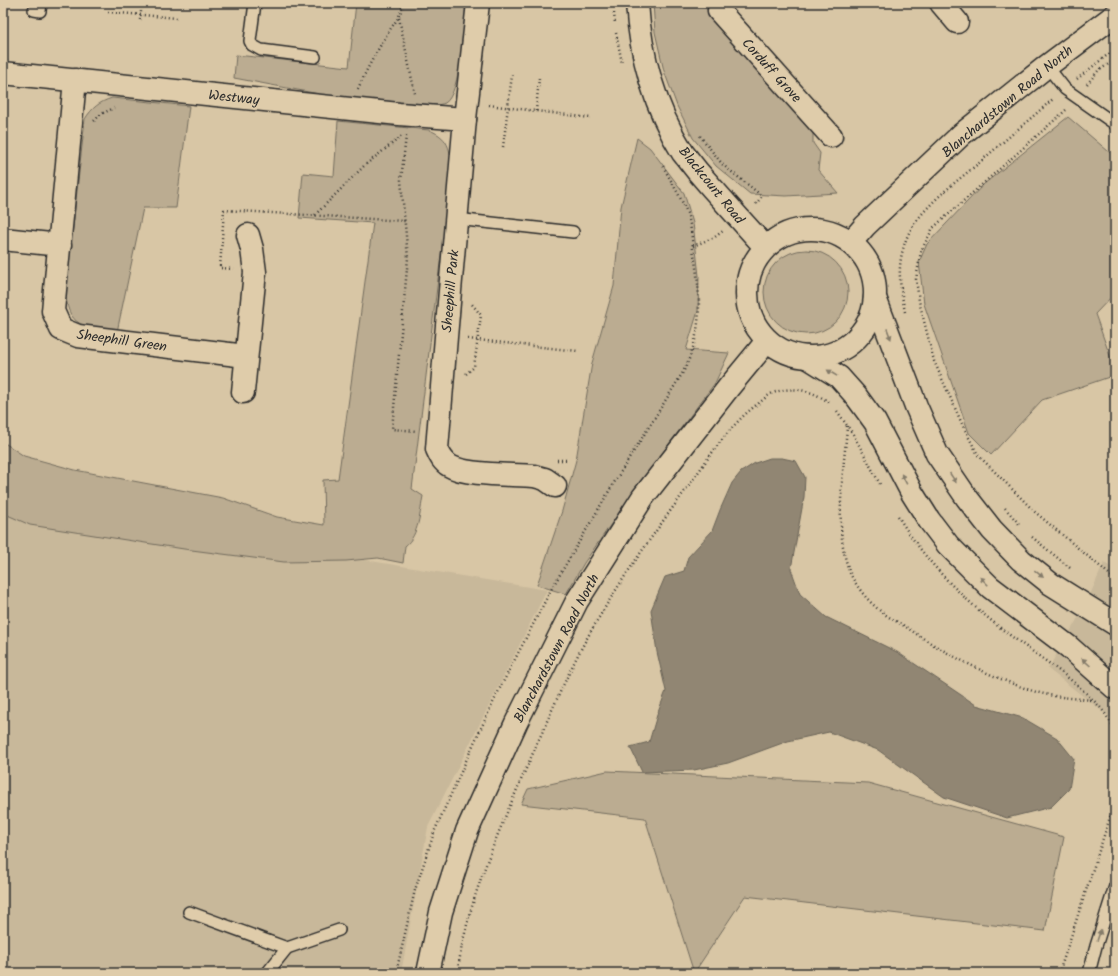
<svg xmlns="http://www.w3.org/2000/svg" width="1118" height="976" font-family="Kalam,sans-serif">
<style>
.built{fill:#c8b89a}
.green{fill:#bbac91;stroke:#736c5e}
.water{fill:#918673;stroke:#686256}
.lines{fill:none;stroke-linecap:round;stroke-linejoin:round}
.service-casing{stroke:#2b2b2b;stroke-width:14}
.minor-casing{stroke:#2b2b2b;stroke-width:25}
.tertiary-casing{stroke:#2b2b2b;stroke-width:25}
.secondary-casing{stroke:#2b2b2b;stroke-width:25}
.path{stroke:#2b2b2b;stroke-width:2.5;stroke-dasharray:1 3;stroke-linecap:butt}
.service{stroke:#dfccaa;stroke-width:11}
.minor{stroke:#dfccaa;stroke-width:22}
.tertiary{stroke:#dfccaa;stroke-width:22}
.secondary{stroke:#dfccaa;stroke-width:22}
.oneway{fill:#857c6a}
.labels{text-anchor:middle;stroke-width:3.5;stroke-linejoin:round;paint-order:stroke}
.street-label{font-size:14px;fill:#2b2b2b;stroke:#dfccaa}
</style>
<rect width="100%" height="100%" fill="#d8c6a5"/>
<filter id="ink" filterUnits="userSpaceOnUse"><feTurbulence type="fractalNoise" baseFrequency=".025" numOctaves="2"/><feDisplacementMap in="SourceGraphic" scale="8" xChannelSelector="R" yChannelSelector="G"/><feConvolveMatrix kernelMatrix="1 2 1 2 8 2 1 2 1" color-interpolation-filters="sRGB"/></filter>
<g filter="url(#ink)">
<g class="built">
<polygon points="3,507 286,547 547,590 428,827 401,973 3,973"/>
<polygon points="1104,563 1115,569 1115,721 1048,669 1085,606"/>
</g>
<g class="green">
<path d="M 356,3 L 466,3 C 464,22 461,94 445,103 C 442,104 438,105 436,105 L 335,97 L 234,78 L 236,55 L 349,67 Z"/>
<polygon points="653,3 701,3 813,129 813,143 820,153 818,170 838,193 786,196 750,194 716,166 693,138 677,106 664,71 655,32"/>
<path d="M 112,98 L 189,106 L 176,208 L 143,208 L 117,332 C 86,328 65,327 66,289 L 85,119 C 92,108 99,102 112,98 Z"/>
<polygon points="1068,117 1115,157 1115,293 1095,314 1115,370 1115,375 1042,400 991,455 969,433 924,304 919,262 927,244 984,184"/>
<path d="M 338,121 L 429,130 C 451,138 451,153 451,174 L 412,489 L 423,496 C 420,512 419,535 405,546 L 403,563 L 378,558 L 346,561 L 284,562 L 184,549 L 30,525 L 3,513 L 3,442 L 24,456 L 75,470 L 223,498 L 277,517 L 324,525 L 323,480 L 338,479 L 373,223 L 299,218 L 303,173 L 334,176 Z"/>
<polygon points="637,138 650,148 684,193 693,223 699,276 698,311 686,350 729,353 715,383 641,481 584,563 566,594 537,585 562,511 576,460 592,363 614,286 621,207"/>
<circle cx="806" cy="292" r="42"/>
<polygon points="607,771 868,783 1064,837 1045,931 745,896 694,973 645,818 521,804 528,789"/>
</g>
<polygon class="water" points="770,458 782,458 796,461 805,477 804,497 791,569 800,594 826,617 897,652 976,705 1023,718 1057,738 1074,759 1069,789 1051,807 1007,818 944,797 878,750 829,732 788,741 728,763 694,770 642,772 630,747 649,742 657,715 666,691 657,652 651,610 665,577 684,571 688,557 712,531 720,510 732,483 741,472 755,463"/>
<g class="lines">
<defs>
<g id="service">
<polyline points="255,3 250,41 252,45 261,50 315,57"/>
<polyline points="34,10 40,11 41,3"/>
<polyline points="1047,66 1065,89 1115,124"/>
<polyline points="456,219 573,232"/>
<polyline points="189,912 287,948"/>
<polyline points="267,973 287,948 339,930"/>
<polyline points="1089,973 1096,946 1115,886"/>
</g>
<g id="minor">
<path d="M 478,3 L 465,119 L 446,337 L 437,449 C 440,456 443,462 450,466 C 466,476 513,474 534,476 L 545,479 L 555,486"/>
<polyline points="720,3 719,11 831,136"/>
<polyline points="941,3 957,22"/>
<polyline points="3,73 399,114 465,119"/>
<polyline points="75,80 53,311 61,329 78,336 246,356"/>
<polyline points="3,239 60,245"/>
<polyline points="875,298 916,406 937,454 967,498 992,530 1021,560 1051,584 1115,624"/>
<polyline points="807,357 839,377 856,396 875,422 912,493 929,520 948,545 990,587 1069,647 1115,688"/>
<polyline points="243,392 255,272 252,249 248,235"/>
</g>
<path id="tertiary" d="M 637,3 C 640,54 655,109 683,153 C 692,165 702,177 712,188 C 730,208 747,227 765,247"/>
<g id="secondary">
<circle cx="811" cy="293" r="64"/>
<polyline points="851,242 865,226 962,134 1047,66 1115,15"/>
<polyline points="428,973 441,912 467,831 516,723 577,601 643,497 729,387 767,341"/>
</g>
</defs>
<use href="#service" class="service-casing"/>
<use href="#minor" class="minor-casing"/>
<use href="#tertiary" class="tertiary-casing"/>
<use href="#secondary" class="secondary-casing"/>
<g class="path">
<polyline points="108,12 177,18"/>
<polyline points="614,13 615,24"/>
<polyline points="399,18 415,94"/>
<polyline points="140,20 142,3"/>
<polyline points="616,33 622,63"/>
<polyline points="1077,79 1115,49"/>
<polyline points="1087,84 1098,71 1115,60"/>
<path d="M 358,89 C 366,70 376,53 386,36 C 394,22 400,20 403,3"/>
<polyline points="489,105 591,118"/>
<polyline points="1066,110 933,228 921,251 916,279 919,301 934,361 963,426 978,455 1035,512 1115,579"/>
<polyline points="536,111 539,78"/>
<polyline points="94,121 101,114 114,108"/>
<polyline points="406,136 401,180 408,258 392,429 417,431"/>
<polyline points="700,136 723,165 762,196 756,204"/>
<polyline points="503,147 512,75"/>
<polyline points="315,215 365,165 402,136"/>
<polyline points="693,246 715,237 723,231"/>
<polyline points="234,269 220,268 224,210 405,221"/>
<path d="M 905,312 C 900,286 896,266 906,240 C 916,211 956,182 979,163 C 1004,141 1029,120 1053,99"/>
<polyline points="468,339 578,351"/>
<polyline points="466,374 474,367 481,315 471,303"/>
<polyline points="837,411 853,434 880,484"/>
<path d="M 847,426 C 844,471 833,530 850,573 C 856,586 867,600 878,609 C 886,616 896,621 906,627 C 944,653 986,675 1030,690 C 1050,697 1072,698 1092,700"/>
<polyline points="557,460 566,460"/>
<polyline points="1005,508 1020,525"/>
<path d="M 898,516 C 924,560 959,595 998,626 C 1031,652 1069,674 1098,705 C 1105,712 1110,722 1115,730"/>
<polyline points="1032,537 1070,568"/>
<path d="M 396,973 L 415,890 L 435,830 L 474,743 L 501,686 L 552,588 L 612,486 L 682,374 C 704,333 701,294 693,249 C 692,239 691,226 688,216 C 683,200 670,180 662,164"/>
<path d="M 457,973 C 460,960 461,946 465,933 C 478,877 502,824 525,771 C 543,731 560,690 580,651 C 611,593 649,540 687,488 C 708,459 727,428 755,406 C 761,402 766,396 773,393 C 793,385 815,391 831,404"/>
<polyline points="1059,973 1115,802"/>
</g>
<use href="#service" class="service"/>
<use href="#minor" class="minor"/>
<use href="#tertiary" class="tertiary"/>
<use href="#secondary" class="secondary"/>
</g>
<defs><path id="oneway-solid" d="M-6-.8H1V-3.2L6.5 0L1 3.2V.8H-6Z"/></defs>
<g class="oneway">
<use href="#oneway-solid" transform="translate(889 334) rotate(69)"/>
<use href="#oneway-solid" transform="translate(832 373) rotate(-148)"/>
<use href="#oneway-solid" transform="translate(953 478) rotate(56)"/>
<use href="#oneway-solid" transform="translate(904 479) rotate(-118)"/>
<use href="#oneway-solid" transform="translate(1039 574) rotate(39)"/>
<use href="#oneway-solid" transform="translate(984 581) rotate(-135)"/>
<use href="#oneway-solid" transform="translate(1086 662) rotate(-138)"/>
<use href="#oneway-solid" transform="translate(1099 935) rotate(-72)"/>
</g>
</g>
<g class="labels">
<g class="street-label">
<text transform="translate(772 70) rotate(48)" y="5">Corduff Grove</text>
<text transform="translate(234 97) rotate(6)" y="5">Westway</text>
<text transform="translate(1007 101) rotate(-40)" y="5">Blanchardstown Road North</text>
<text transform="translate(712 185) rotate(51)" y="5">Blackcourt Road</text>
<text transform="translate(450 291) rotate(-85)" y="5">Sheephill Park</text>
<text transform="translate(122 340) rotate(8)" y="5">Sheephill Green</text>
<text transform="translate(556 648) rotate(-62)" y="5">Blanchardstown Road North</text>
</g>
</g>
<rect width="1118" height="976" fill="none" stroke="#dfccaa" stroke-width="16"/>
<rect x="8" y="8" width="1102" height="960" fill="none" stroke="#2b2b2b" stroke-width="1.5" filter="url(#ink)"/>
</svg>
